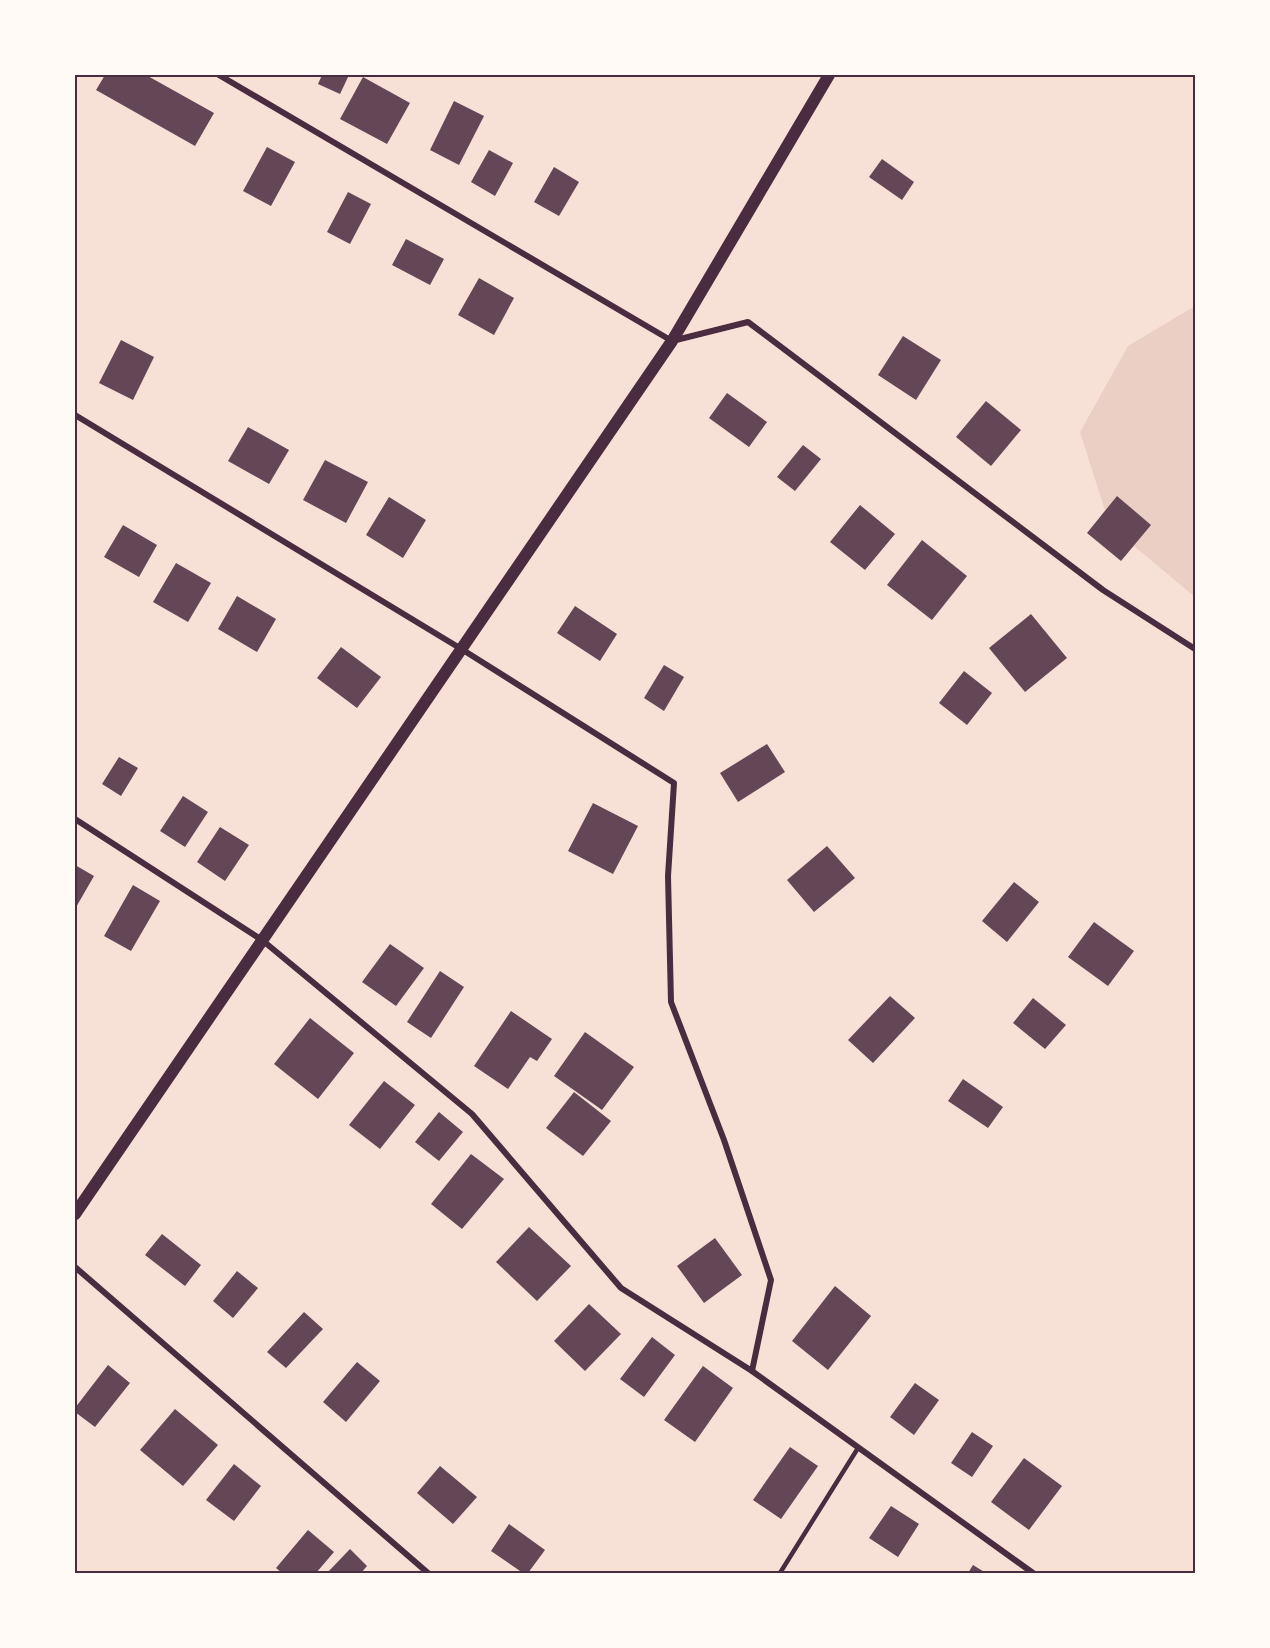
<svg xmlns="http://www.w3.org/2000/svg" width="1270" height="1648" font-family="'Noto Sans',sans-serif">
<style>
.green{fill:#ebcfc5}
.building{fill:#644757}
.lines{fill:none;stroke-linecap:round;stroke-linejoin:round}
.service{stroke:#4a2c40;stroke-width:4.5}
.minor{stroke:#4a2c40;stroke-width:6}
.secondary{stroke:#4a2c40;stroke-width:12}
.neatline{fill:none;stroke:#4a2c40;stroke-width:2}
</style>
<rect width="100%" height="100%" fill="#f7e1d7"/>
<polygon class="green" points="1195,306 1195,597 1110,526 1080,432 1128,346"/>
<g class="building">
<polygon points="105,75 146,75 214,113 195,146 96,90"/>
<polygon points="322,75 349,75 340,94 318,84"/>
<polygon points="363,77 410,103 387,144 340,119"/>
<polygon points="454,101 484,116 459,165 430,150"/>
<polygon points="267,147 295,162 271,206 243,191"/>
<polygon points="489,150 513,163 495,196 471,182"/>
<polygon points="882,159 914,182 902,200 869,177"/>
<polygon points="554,167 579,182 559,216 534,202"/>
<polygon points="348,192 371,204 350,244 327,232"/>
<polygon points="406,239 444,259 430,285 392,265"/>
<polygon points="479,278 514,298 494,335 458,315"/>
<polygon points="903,336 941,360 916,400 878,375"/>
<polygon points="121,340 154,357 133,400 99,383"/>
<polygon points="727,393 767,422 749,447 709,418"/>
<polygon points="986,401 1021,430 991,466 956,437"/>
<polygon points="248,427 289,450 269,484 228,461"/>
<polygon points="803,445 821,459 795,491 777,477"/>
<polygon points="325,460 368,482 346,523 303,500"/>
<polygon points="1117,496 1151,525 1121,561 1087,533"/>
<polygon points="389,497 426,520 403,558 366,535"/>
<polygon points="860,505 895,534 865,570 830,542"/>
<polygon points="123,525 157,545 139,577 104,557"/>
<polygon points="922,540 967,576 932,620 887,585"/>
<polygon points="176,563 211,583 188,622 153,602"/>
<polygon points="237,596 276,619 257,652 218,629"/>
<polygon points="575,606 617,634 600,661 557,633"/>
<polygon points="1031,614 1067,658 1025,692 989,648"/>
<polygon points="341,647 381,677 357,708 317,678"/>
<polygon points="664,665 684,677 664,711 644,698"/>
<polygon points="964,671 992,693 967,725 939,703"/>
<polygon points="767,744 785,772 738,802 720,773"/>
<polygon points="119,757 138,768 121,796 102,784"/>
<polygon points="183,796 208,812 185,847 160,831"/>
<polygon points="593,803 638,826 613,874 568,851"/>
<polygon points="220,827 249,845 225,881 197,862"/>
<polygon points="827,846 855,878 814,912 787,880"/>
<polygon points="75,865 94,876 75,909"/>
<polygon points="1014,882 1039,902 1007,942 982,921"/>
<polygon points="133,885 160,901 131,951 104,936"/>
<polygon points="1094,922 1134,951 1108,986 1068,957"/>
<polygon points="390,944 424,968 396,1006 362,982"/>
<polygon points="440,971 464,987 431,1038 407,1022"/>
<polygon points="890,996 915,1018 873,1063 848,1040"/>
<polygon points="1033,998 1066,1025 1045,1049 1013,1023"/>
<polygon points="511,1011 552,1039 537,1061 530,1057 508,1089 474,1066"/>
<polygon points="310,1018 354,1053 318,1099 274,1064"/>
<polygon points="585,1032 634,1067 602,1110 554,1076"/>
<polygon points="963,1079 1003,1107 988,1128 948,1101"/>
<polygon points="384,1081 415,1105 380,1149 349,1125"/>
<polygon points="574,1092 611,1121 583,1156 546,1128"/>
<polygon points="439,1112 463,1132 439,1161 415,1142"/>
<polygon points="471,1154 504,1179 462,1229 431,1204"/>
<polygon points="529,1227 571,1266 537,1301 496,1262"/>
<polygon points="162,1234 201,1265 185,1286 145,1255"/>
<polygon points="715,1238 742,1275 704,1303 677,1266"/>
<polygon points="237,1271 258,1288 233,1318 213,1301"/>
<polygon points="835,1286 871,1316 828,1370 792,1341"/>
<polygon points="589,1304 621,1334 585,1371 554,1341"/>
<polygon points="304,1312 323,1329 286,1368 267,1352"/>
<polygon points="652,1337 675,1355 644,1397 620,1379"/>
<polygon points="357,1362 380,1381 346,1422 323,1402"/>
<polygon points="108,1365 130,1383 95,1427 75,1412 75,1408"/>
<polygon points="703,1366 733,1388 695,1442 664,1420"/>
<polygon points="915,1383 939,1400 914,1435 890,1417"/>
<polygon points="175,1409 218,1445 183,1486 140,1450"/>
<polygon points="972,1432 993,1446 972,1477 951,1463"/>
<polygon points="790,1447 818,1466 781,1519 753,1500"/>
<polygon points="1024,1458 1062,1486 1029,1530 991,1502"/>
<polygon points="234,1464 261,1486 234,1521 206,1500"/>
<polygon points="440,1466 477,1497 453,1524 417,1493"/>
<polygon points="891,1506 919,1524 898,1557 869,1538"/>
<polygon points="509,1524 545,1550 528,1573 523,1573 491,1551"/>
<polygon points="308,1530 334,1552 316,1573 282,1573 276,1568"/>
<polygon points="350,1549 367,1566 361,1573 327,1573"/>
<polygon points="973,1565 986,1573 968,1573"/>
</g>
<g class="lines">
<polyline class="service" points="780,1573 858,1448"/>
<g class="minor">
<polyline points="219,75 672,341 748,322 1103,590 1195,649"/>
<polyline points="75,415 463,650 674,783 668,876 671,1002 724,1140 771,1280 752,1371"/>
<polyline points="75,819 262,940 472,1114 621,1288 752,1371 1033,1573"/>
<polyline points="75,1267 428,1573"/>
</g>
<polyline class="secondary" points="75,1214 672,341 829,75"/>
</g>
<rect width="1270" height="1648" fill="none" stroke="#fffaf5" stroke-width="153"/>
<rect x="76" y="76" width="1118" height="1496" class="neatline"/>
</svg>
